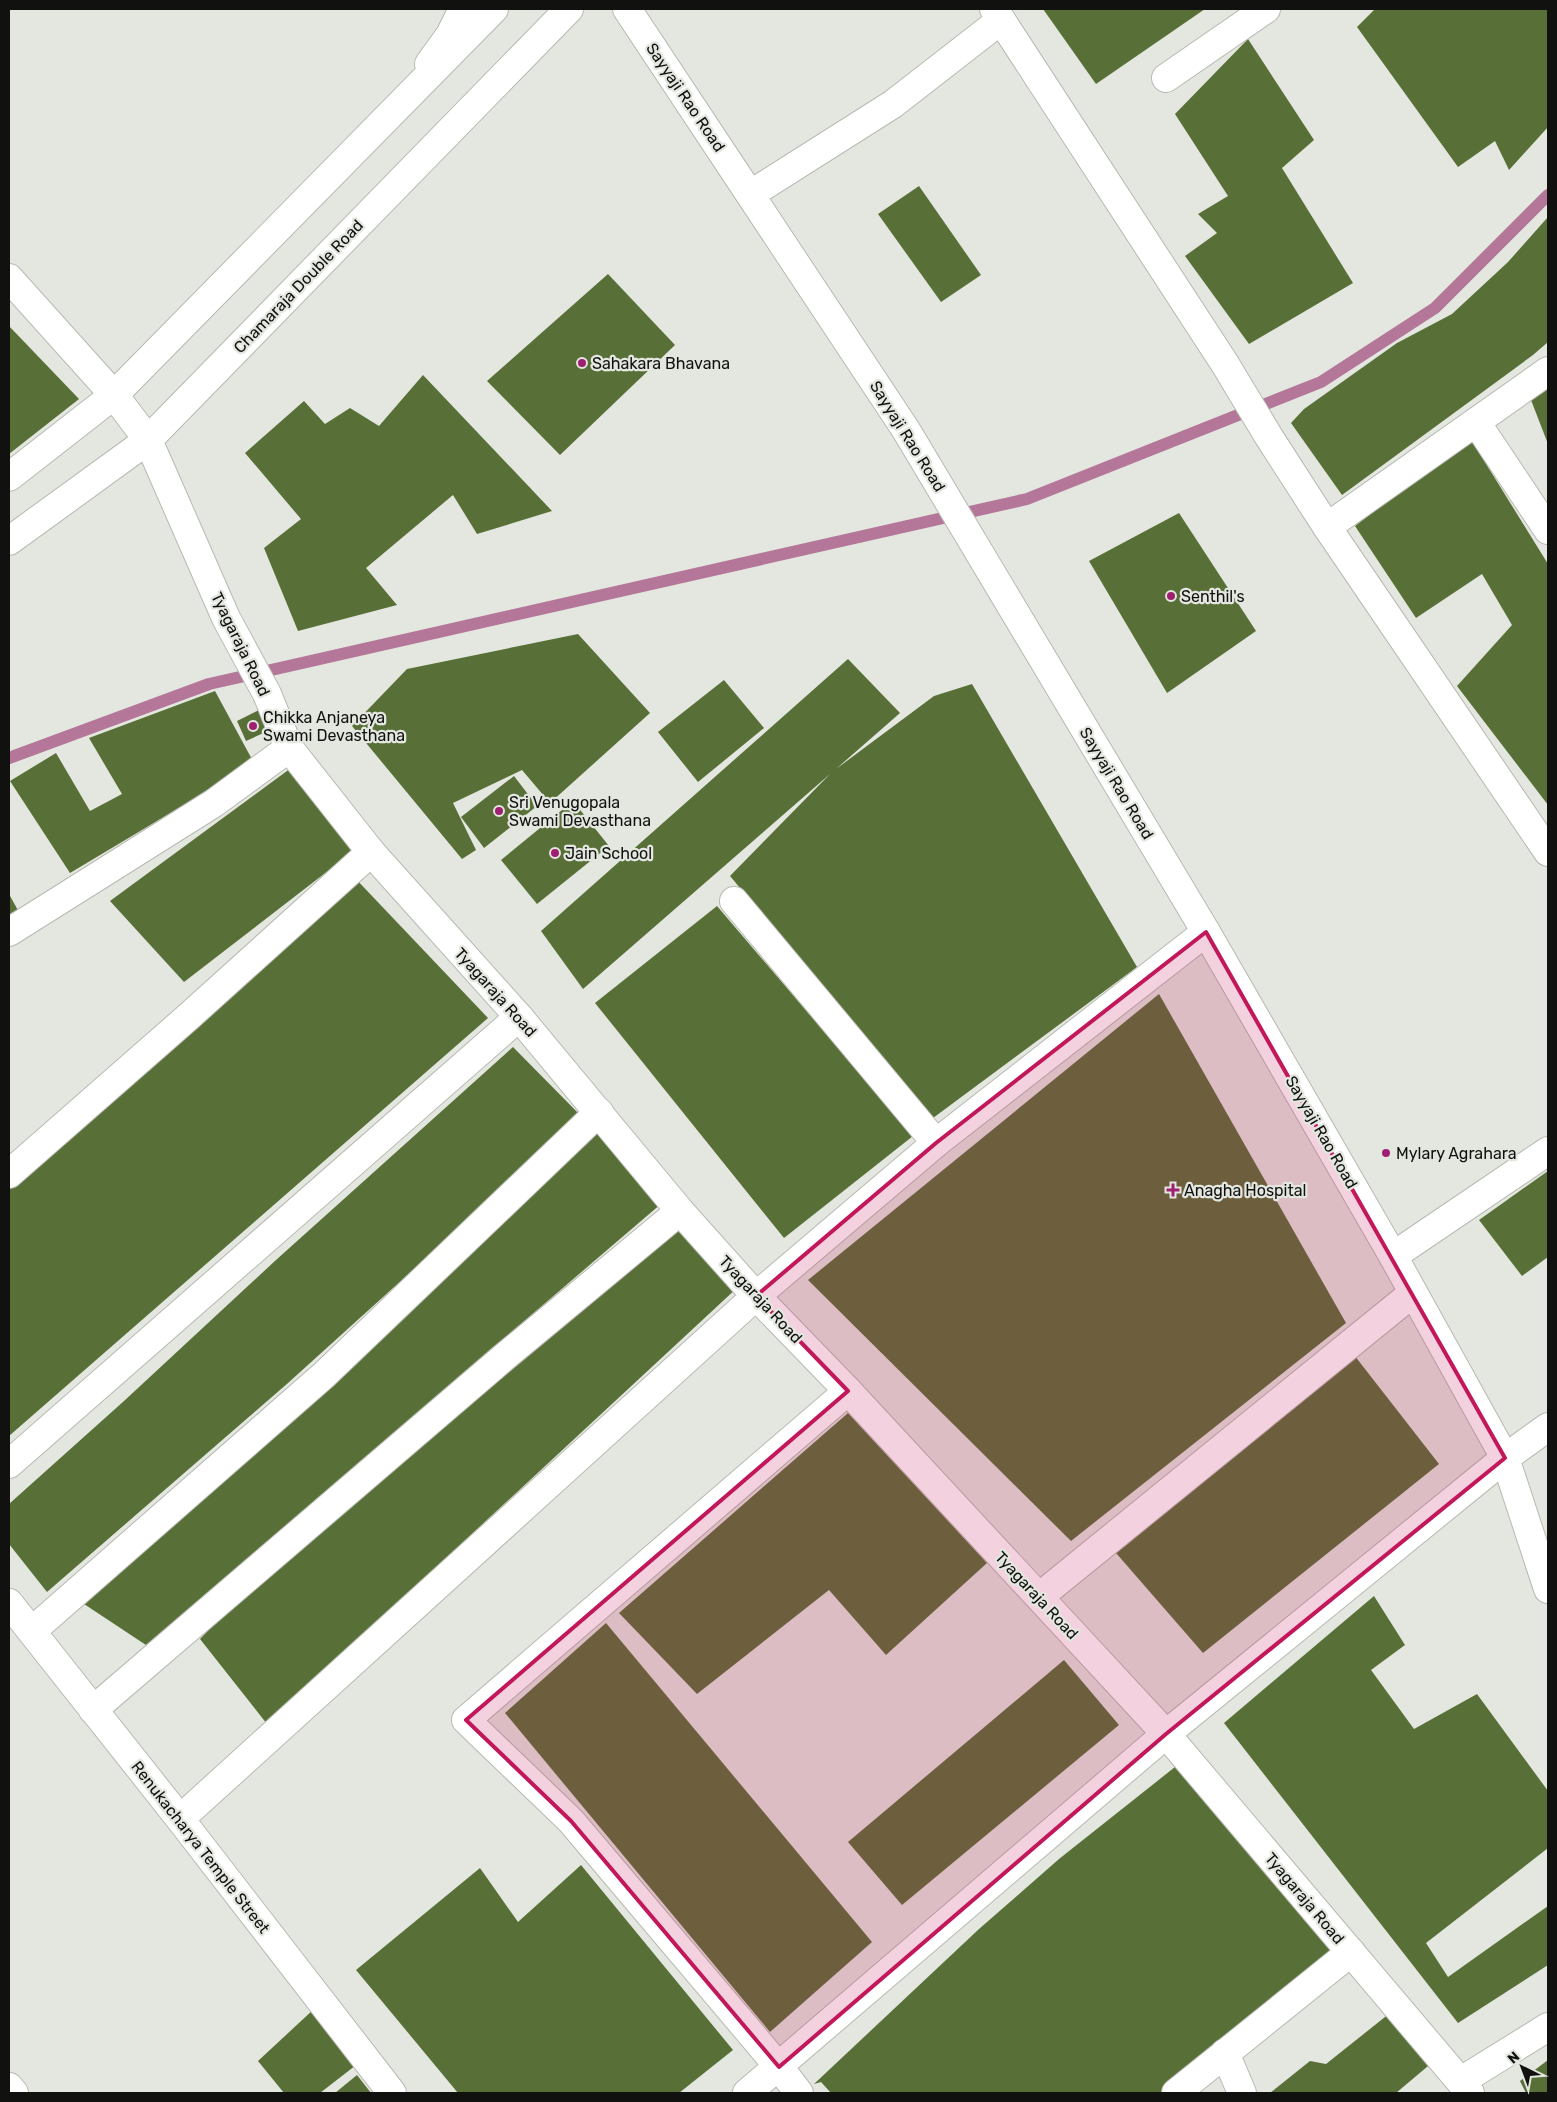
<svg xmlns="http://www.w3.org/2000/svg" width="1557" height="2102" font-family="Rubik,sans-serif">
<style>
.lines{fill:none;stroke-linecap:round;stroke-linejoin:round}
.stream{stroke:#b57799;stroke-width:12}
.building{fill:#587037}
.street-casing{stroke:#b6bab2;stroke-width:30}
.secondary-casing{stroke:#b6bab2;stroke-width:30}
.primary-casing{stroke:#b6bab2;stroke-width:30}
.street{stroke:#fff;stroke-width:28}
.secondary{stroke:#fff;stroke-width:28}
.primary{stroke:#fff;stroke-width:28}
.marked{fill:#c2185b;fill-opacity:0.2;stroke:#c2185b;stroke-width:4;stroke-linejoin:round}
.poi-dot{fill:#9f2073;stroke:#e3e7df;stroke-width:2}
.labels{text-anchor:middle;stroke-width:4.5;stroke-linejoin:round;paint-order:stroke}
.street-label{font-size:16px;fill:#111210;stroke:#e3e7df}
.poi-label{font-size:16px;fill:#111210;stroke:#e3e7df;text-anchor:start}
</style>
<rect width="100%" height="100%" fill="#e3e7df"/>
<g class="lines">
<polyline class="stream" points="9,758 209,684 1027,499 1321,382 1435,308 1548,195"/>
</g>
<g class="building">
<polygon points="1043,9 1205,9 1096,84"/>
<polygon points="1375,9 1548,9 1548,127 1509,170 1495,141 1458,167 1357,27"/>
<polygon points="1248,39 1314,140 1282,168 1353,283 1249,344 1185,256 1217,233 1198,214 1228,196 1175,114"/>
<polygon points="919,186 981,275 941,302 878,214"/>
<polygon points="1548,217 1548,342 1533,355 1342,495 1291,423 1304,409 1397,343 1452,314 1508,262"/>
<polygon points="608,274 675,345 560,455 487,381"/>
<polygon points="9,326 79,399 9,454"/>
<polygon points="423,375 552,511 477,534 453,495 366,568 397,605 298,631 264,548 301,519 245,453 304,401 325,424 350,408 379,426"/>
<polygon points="1548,385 1548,444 1531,400"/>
<polygon points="1470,438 1548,564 1548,805 1457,686 1512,625 1482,574 1416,618 1355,526"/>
<polygon points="1179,513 1256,631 1167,693 1089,561"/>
<polygon points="578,634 650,713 550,803 522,770 453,803 476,850 462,859 352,726 407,669"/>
<polygon points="848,659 900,713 836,769 934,696 972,684 1137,967 933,1118 730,876 830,774 583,989 541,931"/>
<polygon points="724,680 764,728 698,782 658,732"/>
<polygon points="215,691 254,763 70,873 10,781 56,753 90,811 122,794 89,738"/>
<polygon points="259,710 268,731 246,741 237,721"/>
<polygon points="291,768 355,850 184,982 110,901"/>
<polygon points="514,776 537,806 484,848 461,817"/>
<polygon points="573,801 609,846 537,904 501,860"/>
<polygon points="354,877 488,1018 9,1436 9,1187"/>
<polygon points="9,894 20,914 9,920"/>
<polygon points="717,906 913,1136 784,1238 595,1003"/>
<polygon points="1159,994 1346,1323 1071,1541 808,1280"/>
<polygon points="513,1047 582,1117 288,1383 47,1592 9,1544 9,1504 124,1401 276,1260"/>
<polygon points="596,1128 662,1203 146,1645 84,1604"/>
<polygon points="1548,1171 1548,1257 1522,1276 1479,1220"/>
<polygon points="678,1226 738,1287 267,1724 200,1639 262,1575"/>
<polygon points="1351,1351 1439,1464 1203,1653 1116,1553"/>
<polygon points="848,1413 987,1563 886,1655 829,1590 697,1694 619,1613"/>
<polygon points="1374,1596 1405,1645 1371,1670 1414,1729 1477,1694 1548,1791 1548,1848 1426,1943 1448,1977 1548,1906 1548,1965 1458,2023 1224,1723"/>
<polygon points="606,1623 872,1942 770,2032 505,1713"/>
<polygon points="1064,1660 1119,1725 902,1905 848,1842"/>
<polygon points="1175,1767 1333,1954 1163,2093 831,2093 821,2082 814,2084 979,1929 1059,1859"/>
<polygon points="581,1865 733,2050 679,2093 458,2093 356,1970 480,1868 518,1922"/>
<polygon points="314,2009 360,2062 320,2093 284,2093 258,2061"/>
<polygon points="1390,2013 1434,2061 1396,2093 1270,2093 1310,2061 1326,2064"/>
<polygon points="1548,2060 1548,2093 1526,2093 1520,2081"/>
<polygon points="357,2075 371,2093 335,2093"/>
</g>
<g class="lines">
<defs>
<g id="street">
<polyline points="994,9 1225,364 1269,437 1327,527 1548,852"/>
<polyline points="1166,78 1266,9"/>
<polyline points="751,194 893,104 1001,20"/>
<polyline points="9,278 114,395 148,440 226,618 267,694 289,748 371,852 519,1017 680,1211 756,1296 848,1391 1166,1734 1470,2093"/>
<polyline points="1476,422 1548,530"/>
<polyline points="1327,527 1548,371"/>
<polyline points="734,901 936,1143"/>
<polyline points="9,932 214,803 289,748"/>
<polyline points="9,1174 187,1018 371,852"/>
<polyline points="1393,1256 1548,1151"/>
<polyline points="9,1464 519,1017"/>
<polyline points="1039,1597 1413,1293"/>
<polyline points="9,1603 180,1819 392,2093"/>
<polyline points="32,1631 325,1374 599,1112"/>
<polyline points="93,1710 503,1358 680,1211"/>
<polyline points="180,1819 756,1296 936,1143 1206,932"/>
<polyline points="1225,2053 1242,2093"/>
<polyline points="1461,2081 1548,2027"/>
<polyline points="9,2087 14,2093"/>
<polyline points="747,2093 1166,1734 1505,1458 1548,1427"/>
<polyline points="799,2093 779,2067 571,1821 466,1720 848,1391"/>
<polyline points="1176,2093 1351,1952"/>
</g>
<g id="secondary">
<polyline points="627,9 906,430 1206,932 1393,1256 1505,1458 1548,1589"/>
<polyline points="429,64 450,35 463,9"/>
</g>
<g id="primary">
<polyline points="9,477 114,395 494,9"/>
<polyline points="9,541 148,440 569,9"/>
</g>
</defs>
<use href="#street" class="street-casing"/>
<use href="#secondary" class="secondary-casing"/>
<use href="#primary" class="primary-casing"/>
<use href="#street" class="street"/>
<use href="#secondary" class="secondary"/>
<use href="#primary" class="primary"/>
</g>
<path class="marked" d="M 1206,932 L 1505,1458 L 1166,1734 L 779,2067 L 571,1821 L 466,1720 L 848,1391 L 756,1296 L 936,1143 Z"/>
<g class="poi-dot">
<circle cx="582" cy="363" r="5"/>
<circle cx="1171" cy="596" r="5"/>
<circle cx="253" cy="726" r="5"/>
<circle cx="499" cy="811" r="5"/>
<circle cx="555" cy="853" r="5"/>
<circle cx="1386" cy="1153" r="5"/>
<path d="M1170.5 1182.5h5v5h5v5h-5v5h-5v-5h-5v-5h5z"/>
</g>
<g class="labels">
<g class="street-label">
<text transform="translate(686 97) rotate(56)" y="6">Sayyaji Rao Road</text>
<text transform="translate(298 286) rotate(-46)" y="6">Chamaraja Double Road</text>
<text transform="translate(908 436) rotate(58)" y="6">Sayyaji Rao Road</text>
<text transform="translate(241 644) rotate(64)" y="6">Tyagaraja Road</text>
<text transform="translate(1117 783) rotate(59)" y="6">Sayyaji Rao Road</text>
<text transform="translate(496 992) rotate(48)" y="6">Tyagaraja Road</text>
<text transform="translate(1322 1132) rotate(60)" y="6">Sayyaji Rao Road</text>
<text transform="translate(761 1299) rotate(47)" y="6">Tyagaraja Road</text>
<text transform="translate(1037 1595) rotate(47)" y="6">Tyagaraja Road</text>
<text transform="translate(201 1847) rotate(52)" y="6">Renukacharya Temple Street</text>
<text transform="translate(1305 1898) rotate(50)" y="6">Tyagaraja Road</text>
</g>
<g class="poi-label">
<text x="592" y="369">Sahakara Bhavana</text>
<text x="1181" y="602">Senthil's</text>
<text x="263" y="723">Chikka Anjaneya<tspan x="263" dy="18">Swami Devasthana</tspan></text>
<text x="509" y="808">Sri Venugopala<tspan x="509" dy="18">Swami Devasthana</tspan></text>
<text x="565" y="859">Jain School</text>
<text x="1396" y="1159">Mylary Agrahara</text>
<text x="1184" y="1196">Anagha Hospital</text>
</g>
</g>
<rect width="1557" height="2102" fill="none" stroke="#111210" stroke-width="20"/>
<g transform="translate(1522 2067) rotate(318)" stroke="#e3e7df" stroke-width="4" paint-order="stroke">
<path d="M0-4L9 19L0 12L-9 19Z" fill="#111210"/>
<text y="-8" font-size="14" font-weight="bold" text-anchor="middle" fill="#111210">N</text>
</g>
</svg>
